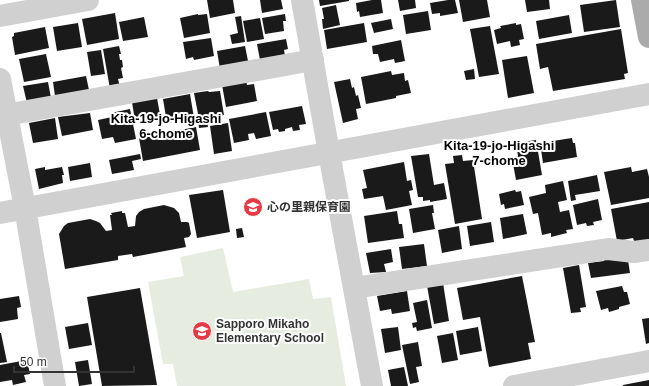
<svg xmlns="http://www.w3.org/2000/svg" width="649" height="386" font-family="Helvetica,'Noto Sans JP',sans-serif">
<style>
.park{fill:#e6ecdf}
.building{fill:#1a1a1a}
.lines{fill:none;stroke-linecap:round;stroke-linejoin:round}
.minor{stroke:#d0d0d0;stroke-width:22}
.major{stroke:#ababab;stroke-width:22}
.labels{text-anchor:middle;stroke-width:4;stroke-linejoin:round;paint-order:stroke}
.poi-label{font-size:12px;font-weight:bold;fill:#333;stroke:#fff;text-anchor:start}
.neighbourhood-label{font-size:13px;font-weight:bold;fill:#000;stroke:#fff}
</style>
<rect width="100%" height="100%" fill="#fff"/>
<polygon class="park" points="223,248 233,292 309,279 313,299 331,297 346,386 177,386 173,364 163,364 148,282 184,276 180,257"/>
<g class="building">
<polygon points="207,0 233,0 235,13 210,18"/>
<polygon points="260,0 281,0 283,9 262,13"/>
<polygon points="319,0 349,0 349,1 320,6"/>
<polygon points="372,0 381,0 383,13 360,17 359,11 357,12 356,3"/>
<polygon points="398,0 415,0 416,8 400,11"/>
<polygon points="448,0 455,0 458,13 440,16 440,13 432,14 430,3"/>
<polygon points="459,0 487,0 490,17 463,22"/>
<polygon points="525,0 549,0 550,9 527,12"/>
<polygon points="616,0 620,27 584,32 580,5"/>
<polygon points="336,5 340,25 323,29 322,19 324,19 322,8"/>
<polygon points="428,11 431,30 406,34 403,15"/>
<polygon points="115,13 119,39 87,45 82,19"/>
<polygon points="198,14 198,15 207,14 210,33 184,38 180,18"/>
<polygon points="285,14 286,21 283,21 284,31 265,34 262,18"/>
<polygon points="569,15 572,33 539,39 536,21"/>
<polygon points="241,16 245,42 232,44 230,35 238,33 235,17"/>
<polygon points="144,17 148,37 123,41 119,22"/>
<polygon points="260,18 264,39 247,42 243,21"/>
<polygon points="391,19 393,29 374,33 371,23"/>
<polygon points="78,23 82,47 57,51 53,27"/>
<polygon points="364,23 367,42 327,49 324,30"/>
<polygon points="516,23 516,25 521,24 524,39 519,40 520,45 511,47 510,41 497,44 494,30 501,28 500,26"/>
<polygon points="490,26 499,74 479,77 470,29"/>
<polygon points="45,27 49,48 15,55 12,37 14,36 14,33"/>
<polygon points="621,29 628,73 624,74 625,79 553,91 548,67 540,69 536,44"/>
<polygon points="211,38 214,56 194,60 193,57 186,59 183,42"/>
<polygon points="286,39 288,49 284,50 285,56 260,60 257,44"/>
<polygon points="401,40 405,61 395,63 394,59 380,62 378,54 373,54 372,46"/>
<polygon points="119,46 121,54 119,54 120,60 122,60 123,67 121,68 123,78 118,79 120,87 110,89 103,49"/>
<polygon points="245,46 248,61 220,69 217,51"/>
<polygon points="101,50 105,74 91,76 87,52"/>
<polygon points="46,54 51,77 24,82 19,59"/>
<polygon points="527,56 534,93 508,98 502,60"/>
<polygon points="474,69 475,79 466,80 464,71"/>
<polygon points="391,71 392,75 404,73 405,81 408,80 411,93 396,96 396,98 366,104 361,77"/>
<polygon points="86,76 89,90 55,96 53,82"/>
<polygon points="350,79 352,88 354,87 356,96 358,95 361,108 356,109 358,119 343,123 334,82"/>
<polygon points="246,81 247,85 254,84 257,101 226,107 222,85"/>
<polygon points="48,82 51,98 27,103 23,86"/>
<polygon points="208,91 209,92 220,91 224,115 199,119 194,93"/>
<polygon points="190,94 194,118 167,123 163,99"/>
<polygon points="157,98 161,120 149,122 149,119 135,121 132,102"/>
<polygon points="302,106 306,124 299,125 300,130 293,131 292,127 285,129 285,131 279,132 278,129 273,130 269,112"/>
<polygon points="130,109 136,139 115,143 113,137 102,139 98,120 112,117 111,113"/>
<polygon points="266,112 271,136 256,139 254,133 248,134 249,140 234,143 229,119"/>
<polygon points="90,113 93,130 62,136 58,117"/>
<polygon points="55,118 58,139 33,143 29,123"/>
<polygon points="207,119 208,127 199,128 198,120"/>
<polygon points="228,123 232,151 214,154 210,126"/>
<polygon points="196,127 200,150 143,161 139,138"/>
<polygon points="572,138 573,143 575,143 577,157 543,163 540,143"/>
<polygon points="536,140 542,175 516,180 512,158 518,156 516,143"/>
<polygon points="140,154 141,159 132,161 134,170 112,174 109,160"/>
<polygon points="429,154 434,185 444,183 447,199 430,202 430,200 423,201 423,197 418,197 411,156"/>
<polygon points="462,155 463,161 473,160 482,219 455,224 445,164 454,163 453,156"/>
<polygon points="404,162 407,181 411,180 413,190 409,191 412,205 386,210 383,196 364,199 362,189 367,188 363,170"/>
<polygon points="90,163 92,177 70,181 68,167"/>
<polygon points="45,167 45,170 62,167 64,175 62,175 63,183 39,189 35,169"/>
<polygon points="631,167 632,172 647,169 649,177 649,198 611,205 604,172"/>
<polygon points="597,175 600,191 575,195 576,200 571,201 568,181"/>
<polygon points="563,181 567,200 558,202 560,212 569,210 573,229 566,230 567,233 551,237 551,233 542,235 538,213 533,214 529,197 546,193 545,185"/>
<polygon points="223,190 230,232 197,238 189,195"/>
<polygon points="515,190 516,192 521,191 524,205 505,209 504,204 501,205 499,194"/>
<polygon points="598,199 602,220 593,222 594,225 587,226 586,223 577,225 573,205"/>
<polygon points="649,202 649,242 635,244 633,238 617,241 611,209"/>
<polygon points="164,205 174,208 179,213 181,222 187,222 189,223 191,234 189,237 184,238 186,247 133,257 132,254 118,256 118,260 65,269 59,234 64,226 68,223 90,219 96,221 100,223 106,231 112,230 110,215 112,215 111,213 122,211 122,213 125,213 128,227 135,226 136,216 139,212 144,209"/>
<polygon points="433,205 434,213 432,213 435,229 413,233 409,209"/>
<polygon points="397,211 399,224 402,224 404,238 368,243 364,216"/>
<polygon points="523,214 527,234 503,239 500,218"/>
<polygon points="491,222 494,242 470,246 467,226"/>
<polygon points="459,226 462,249 442,253 438,230"/>
<polygon points="242,228 244,237 237,238 236,229"/>
<polygon points="424,244 427,266 402,269 399,247"/>
<polygon points="391,249 393,262 384,264 386,272 370,273 366,253"/>
<polygon points="604,260 628,260 630,273 591,278 588,263 604,261"/>
<polygon points="579,265 586,307 580,308 581,312 571,313 563,268"/>
<polygon points="522,276 535,342 528,343 531,359 489,367 480,317 463,320 457,288"/>
<polygon points="443,283 449,321 434,324 427,286"/>
<polygon points="622,286 624,292 627,292 630,304 619,307 619,309 609,312 608,308 601,310 596,291"/>
<polygon points="140,288 157,385 102,386 87,297"/>
<polygon points="407,291 410,311 392,314 391,309 380,311 377,296"/>
<polygon points="19,296 21,307 17,308 18,319 0,322 0,299"/>
<polygon points="427,300 432,328 417,331 416,327 413,328 412,323 417,322 413,303"/>
<polygon points="649,318 649,343 646,344 642,319"/>
<polygon points="88,323 92,345 69,349 65,327"/>
<polygon points="398,327 401,350 385,353 381,329"/>
<polygon points="478,327 482,351 460,355 456,331"/>
<polygon points="0,333 1,333 7,362 0,363"/>
<polygon points="453,333 458,360 442,363 437,336"/>
<polygon points="418,342 422,366 416,367 419,382 410,384 402,345"/>
<polygon points="27,360 30,374 24,375 26,382 13,385 12,380 0,382 0,365"/>
<polygon points="88,360 92,384 79,386 75,362"/>
<polygon points="404,367 408,386 391,386 388,370"/>
<polygon points="649,380 649,386 623,386 623,385"/>
</g>
<g class="lines">
<g class="minor">
<polyline points="302,0 329,153 372,386"/>
<polyline points="0,16 88,0"/>
<polyline points="0,79 25,208 55,386"/>
<polyline points="0,116 313,60"/>
<polyline points="0,213 649,94"/>
<polyline points="354,288 608,249 634,252 649,250"/>
<polyline points="514,386 649,361"/>
</g>
<polyline class="major" points="642,0 649,37"/>
</g>
<defs>
<symbol id="school-disc" viewBox="-11 -11 22 22"><circle r="9.5" fill="#e63946" stroke="#fff"/><path d="M0-5L7-2L0 1L-7-2ZM-4 1L0 2.5L4 1V4Q0 6-4 4Z" fill="#fff"/></symbol>
</defs>
<g fill-rule="evenodd">
<use href="#school-disc" x="242" y="196" width="22" height="22"/>
<use href="#school-disc" x="191" y="320" width="22" height="22"/>
</g>
<g class="labels">
<g class="poi-label">
<text x="267" y="211">心の里親保育園</text>
<text x="216" y="328">Sapporo Mikaho<tspan x="216" dy="14">Elementary School</tspan></text>
</g>
<g class="neighbourhood-label">
<text x="166" y="123">Kita-19-jo-Higashi<tspan x="166" dy="15">6-chome</tspan></text>
<text x="499" y="150">Kita-19-jo-Higashi<tspan x="499" dy="15">7-chome</tspan></text>
</g>
</g>
<path d="M14 366v6h120v-6" fill="none" stroke="#333333" stroke-width="2"/>
<text x="20" y="366" font-size="12" fill="#333333" stroke="#ffffff" stroke-width="3" paint-order="stroke">50 m</text>
</svg>
